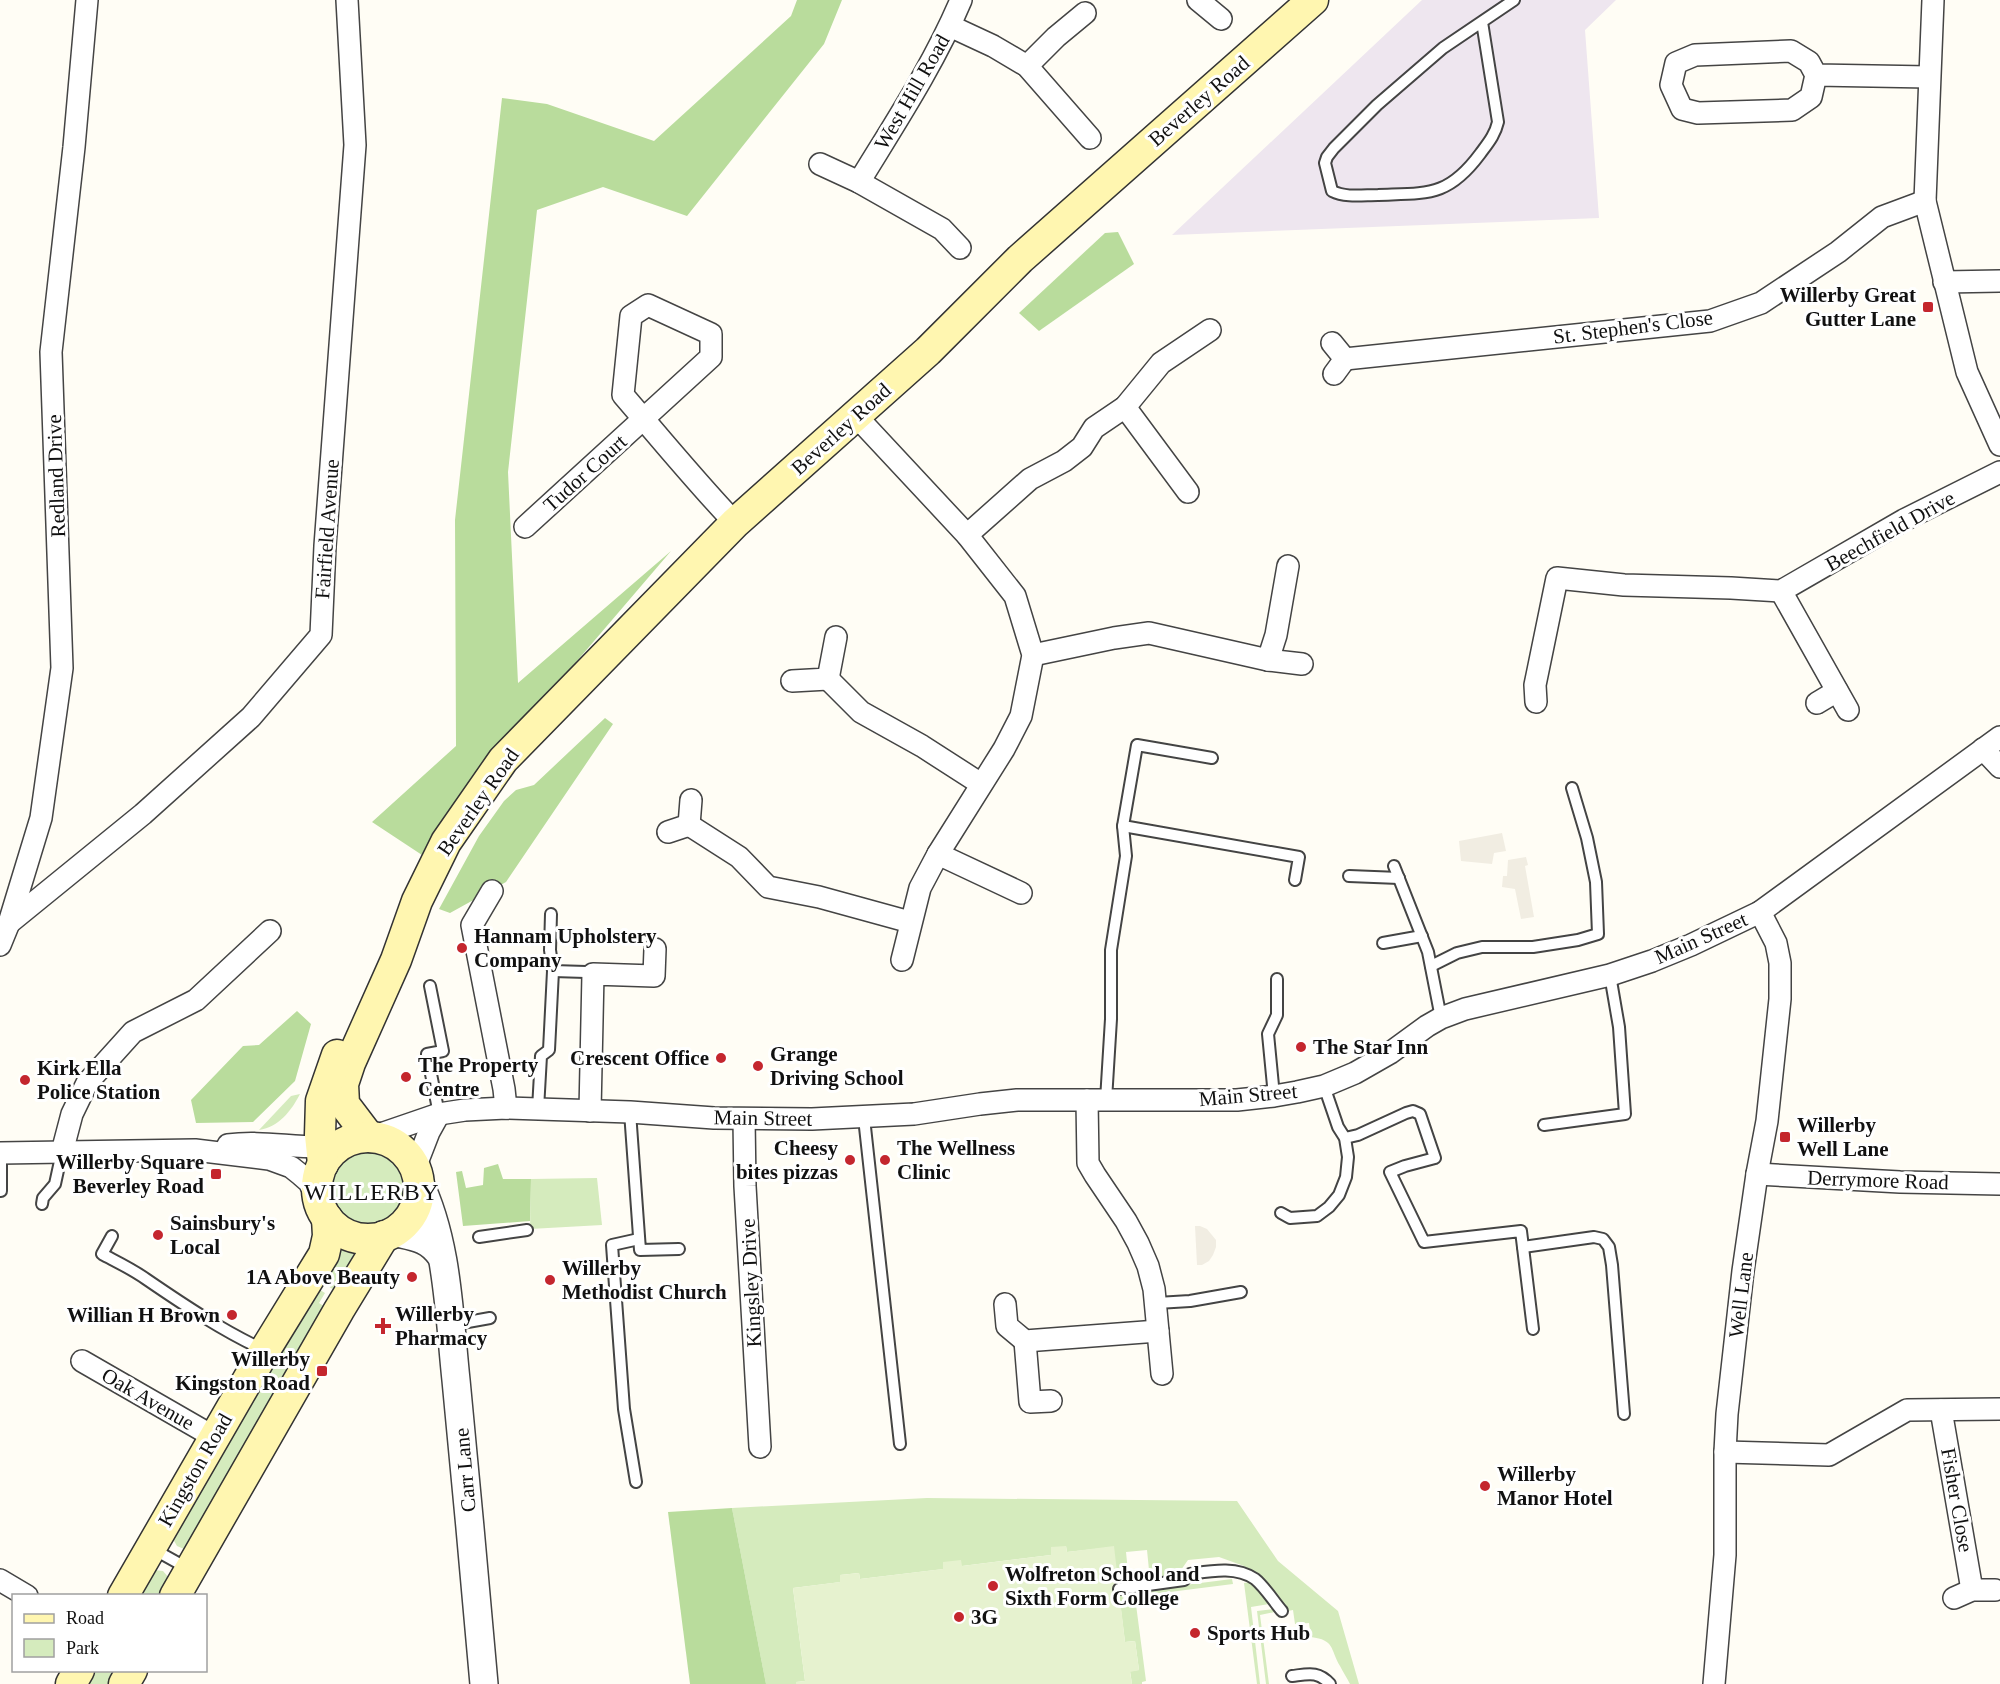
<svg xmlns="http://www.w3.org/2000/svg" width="2000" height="1684" font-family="Georgia,serif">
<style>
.industrial{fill:#eee6ef}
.green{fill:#d5ebbd}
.forest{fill:#b9dc9c}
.pitch{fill:#e6f2cf}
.plaza{fill:#f1ede2}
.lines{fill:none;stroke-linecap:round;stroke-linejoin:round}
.service-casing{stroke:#444;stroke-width:14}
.minor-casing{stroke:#444;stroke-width:24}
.tertiary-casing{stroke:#444;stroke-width:30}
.secondary-casing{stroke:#333;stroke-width:33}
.service{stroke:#fff;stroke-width:10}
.minor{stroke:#fff;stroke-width:21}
.tertiary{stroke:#fff;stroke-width:27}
.secondary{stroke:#fff6b0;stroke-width:30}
.poi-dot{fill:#c4262e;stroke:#fff;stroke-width:2}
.labels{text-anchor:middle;stroke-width:6;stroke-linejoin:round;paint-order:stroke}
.street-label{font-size:21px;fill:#111;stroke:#fff}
.poi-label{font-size:21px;font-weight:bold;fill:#111;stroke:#fff;text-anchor:start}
.quarter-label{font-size:24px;letter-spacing:1.5px;fill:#111;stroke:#fff}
</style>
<rect width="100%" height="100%" fill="#fffdf5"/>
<polygon class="industrial" points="1422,0 1616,0 1585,30 1599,218 1172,235"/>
<g class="green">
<path d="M 300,1094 C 291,1111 279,1127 259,1130 L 291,1096 Z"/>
<circle cx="366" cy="1187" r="40"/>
<polygon points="597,1178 602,1225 530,1229 531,1179"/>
<polygon points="342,1246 348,1250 360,1253 334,1290 319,1280 338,1248"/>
<polygon points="315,1287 325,1293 319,1303 330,1310 189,1548 184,1549 177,1546 173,1539"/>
<path d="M 927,1498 L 1237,1501 L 1278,1561 L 1338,1611 L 1359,1684 L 1350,1684 C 1347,1678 1343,1672 1340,1666 C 1330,1649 1335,1640 1311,1637 L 1309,1623 L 1295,1624 L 1293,1610 L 1288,1611 L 1257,1575 L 1244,1566 L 1219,1557 L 1188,1560 L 1176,1577 L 1150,1580 L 1147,1550 L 1126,1552 L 1129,1582 L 1118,1584 L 1113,1547 L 1067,1552 L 1066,1546 L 1051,1555 L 962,1566 L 943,1563 L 944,1569 L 860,1579 L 859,1573 L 840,1575 L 841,1582 L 793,1588 L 805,1681 L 796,1682 L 796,1684 L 766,1684 L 732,1508 Z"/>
<polygon points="154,1570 163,1571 169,1578 163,1595 136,1596"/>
<polygon points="1232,1579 1233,1584 1146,1595 1145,1590"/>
<polygon points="1251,1582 1269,1604 1251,1607 1260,1684 1257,1684 1244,1583"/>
<polygon points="1137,1591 1138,1596 1135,1597 1146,1681 1142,1682 1142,1684 1132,1684 1130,1671 1139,1670 1135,1641 1125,1642 1119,1594"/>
<polygon points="1274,1609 1275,1612 1260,1615 1269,1684 1266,1684 1257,1611"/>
<polygon points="92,1671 120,1671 112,1684 84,1684"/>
</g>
<g class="forest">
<polygon points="797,0 842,0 824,44 687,216 603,187 537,210 508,472 518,683 671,551 512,737 422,855 372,822 456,746 455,520 502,98 547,104 654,141 791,16"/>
<polygon points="1118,232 1134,264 1039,331 1019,313 1105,233"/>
<polygon points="605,718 613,724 506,882 450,913 439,909 479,836 504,801 516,790 534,785"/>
<polygon points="297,1011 311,1024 295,1081 253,1122 196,1123 191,1100 243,1046 259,1045"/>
<polygon points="498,1164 503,1179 531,1179 530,1221 463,1226 456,1172 462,1171 466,1188 483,1185 484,1168"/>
<polygon points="732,1508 766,1684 690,1684 668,1512"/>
</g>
<polygon class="pitch" points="1066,1546 1067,1552 1114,1546 1125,1642 1135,1641 1139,1670 1130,1672 1132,1684 796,1684 796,1682 805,1681 793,1588 840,1582 840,1575 859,1573 860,1579 943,1569 943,1562 961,1560 962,1566 1051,1555 1051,1547"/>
<g class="plaza">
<polygon points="1502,833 1506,851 1494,853 1492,864 1461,861 1459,841"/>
<polygon points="1526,857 1528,865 1525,866 1534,917 1521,919 1515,889 1502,887 1503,876 1507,876 1508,860"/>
<polygon points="1195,1226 1200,1226 1207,1229 1216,1240 1216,1247 1213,1255 1209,1261 1202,1265 1197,1265"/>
</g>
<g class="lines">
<defs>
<g id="service">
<path d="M 1482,22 L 1498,122 C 1495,135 1488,143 1480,154 C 1448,197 1428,193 1378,195 C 1363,195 1346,198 1332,191 L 1325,163 L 1327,157 L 1334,148 L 1377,105 L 1443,48 L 1514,0"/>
<polyline points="1123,826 1299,857 1295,880"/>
<polyline points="1394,866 1428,952 1441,1018"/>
<polyline points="1349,876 1399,878"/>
<polyline points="1383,943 1422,936"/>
<polyline points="1431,966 1457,953 1482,947 1533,947 1578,940 1598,934 1596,882 1587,838 1572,788"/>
<polyline points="553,971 586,972"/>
<polyline points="430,986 443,1051 427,1054 439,1114"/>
<polyline points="1274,1096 1268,1034 1277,1015 1277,979"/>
<polyline points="1106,1100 1111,1019 1111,950 1126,856 1123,826 1137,745 1212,758"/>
<polyline points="538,1109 541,1056 549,1050 553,971 550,950 551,914"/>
<polyline points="630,1112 640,1250 679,1249"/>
<polyline points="864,1118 900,1444"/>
<polyline points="1544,1125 1625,1114 1619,1027 1610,975"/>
<polyline points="1345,1138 1358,1135 1406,1113 1413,1111 1420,1114 1435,1158 1405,1166 1390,1172 1424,1242 1521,1231 1533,1329"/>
<polyline points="1,1191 1,1153"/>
<polyline points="42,1204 43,1198 55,1184 62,1152"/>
<polyline points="1281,1213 1290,1218 1317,1216 1329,1207 1339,1195 1346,1177 1348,1157 1345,1138 1338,1127 1324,1086"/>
<path d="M 112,1236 L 102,1254 C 117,1262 132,1269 146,1279 C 184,1305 223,1331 264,1350"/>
<polyline points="479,1237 527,1230"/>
<polyline points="1523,1247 1594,1237 1603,1239 1609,1247 1612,1265 1624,1414"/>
<polyline points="1157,1303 1190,1301 1241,1292"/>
<polyline points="451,1325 490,1318"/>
<polyline points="636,1482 624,1409 612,1245 639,1239"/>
<polyline points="153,1549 189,1569"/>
<path d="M 1119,1589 L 1184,1580 L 1190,1574 C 1211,1571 1236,1566 1255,1579 C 1265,1587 1274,1602 1282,1611"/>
<path d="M 1292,1676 C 1309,1674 1318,1671 1330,1684"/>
</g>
<g id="minor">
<polyline points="1198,0 1221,19"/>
<polyline points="1933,0 1925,201 1967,372 2000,445"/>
<polyline points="950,26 993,46 1027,66 1090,138"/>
<polyline points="1027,66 1056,37 1085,13"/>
<polyline points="1816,75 1809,62 1791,51 1695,55 1676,63 1671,85 1682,109 1698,113 1792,110 1811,97 1816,75 1929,77"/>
<polyline points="820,164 859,182 942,229 960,248"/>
<path d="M 859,182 C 895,123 934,64 961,0"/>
<polyline points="1944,282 2000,281"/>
<polyline points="1332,343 1345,359 1334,374"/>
<polyline points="1345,359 1710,321 1761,303 1838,252 1882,217 1925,201"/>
<polyline points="1125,407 1188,492"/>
<polyline points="856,416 967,535 1015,596 1033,655 1021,716 1004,749 938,854 920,888 902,960"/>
<path d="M 525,527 L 711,357 L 711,334 L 648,305 L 631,316 L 623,395 C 660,438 696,482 735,523"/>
<polyline points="967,535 1030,479 1064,461 1082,447 1094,428 1125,407 1161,363 1210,330"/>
<polyline points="1781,591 1848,710"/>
<polyline points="1033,655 1114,638 1149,633 1268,660 1302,664"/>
<polyline points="1268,660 1276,635 1288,566"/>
<polyline points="828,679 861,712 922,746 981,784"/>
<polyline points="792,681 828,679 836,637"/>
<polyline points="1536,702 1535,685 1557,578 1624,585 1731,588 1781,591 1904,520 2000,472"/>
<polyline points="1817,703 1837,691"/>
<polyline points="1983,749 2000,767"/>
<polyline points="689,825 739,857 768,887 819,897 910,922"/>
<polyline points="668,832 689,825 691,800"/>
<polyline points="938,854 1021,893"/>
<polyline points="492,891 472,925 504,1089 506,1108"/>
<polyline points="9,923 143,814 251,717 321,635 325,546 355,145 347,0"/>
<polyline points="0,945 9,923 41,818 62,668 51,352 74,147 87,0"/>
<polyline points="1087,1100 1088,1163 1095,1175 1126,1221 1138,1243 1148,1266 1154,1289 1162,1374"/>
<polyline points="590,1111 593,974 654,976 655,949"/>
<polyline points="744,1119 745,1186 760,1447"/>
<polyline points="372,1137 439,1114 465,1110 506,1108 630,1112 714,1118 812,1119 914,1114 980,1104 1017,1100 1237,1100 1274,1096 1297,1092 1324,1086 1355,1073 1390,1053 1427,1026 1441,1018 1465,1009 1610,975 1652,961 1691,945 1760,912 2000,737"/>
<path d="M 228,1145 C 265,1140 301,1150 338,1146"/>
<polyline points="62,1152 72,1114 87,1083 133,1032 196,1000 270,931"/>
<polyline points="0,1153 195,1150 269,1159 291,1167 301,1175 309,1182 318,1200"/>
<polyline points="415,1168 429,1132 439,1114"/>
<polyline points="1757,1174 1900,1182 2000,1184"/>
<polyline points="1005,1304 1007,1326 1025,1341 1158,1331"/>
<polyline points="1025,1341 1030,1402 1051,1401"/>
<polyline points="82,1361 214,1437"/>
<polyline points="1941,1410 1972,1590"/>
<polyline points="1725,1452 1829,1455 1907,1410 2000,1409"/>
<polyline points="0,1580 27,1596"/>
<polyline points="1954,1598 1972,1590 1995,1590"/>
<polyline points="1714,1684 1725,1555 1725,1452 1727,1414 1743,1271 1757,1174 1767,1121 1780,999 1780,963 1776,943 1760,912"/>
</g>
<g id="tertiary">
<path d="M 418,1180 C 448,1241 449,1314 456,1380 C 466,1481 475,1583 484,1684"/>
<path d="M 392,1232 C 413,1237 428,1237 441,1256"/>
</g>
<g id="secondary">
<polyline points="369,1137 344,1104 343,1084 350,1063 396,960 417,901 446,842 503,760 735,523 928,351 1020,259 1313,0"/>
<circle cx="368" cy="1188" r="51"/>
<polyline points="323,1164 320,1135 321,1101 337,1055"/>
<polyline points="123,1596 265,1350 324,1254 328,1236 327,1218"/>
<polyline points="175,1596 339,1310 384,1236"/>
<polyline points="71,1684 79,1670"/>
<polyline points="124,1684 132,1670"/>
</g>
</defs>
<use href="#service" class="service-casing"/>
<use href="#minor" class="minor-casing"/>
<use href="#tertiary" class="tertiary-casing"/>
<use href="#secondary" class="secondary-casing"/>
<use href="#service" class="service"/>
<use href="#minor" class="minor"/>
<use href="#tertiary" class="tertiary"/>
<use href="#secondary" class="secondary"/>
</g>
<g class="poi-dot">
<rect x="1922" y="301" width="12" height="12" rx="3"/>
<circle cx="462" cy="948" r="6"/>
<circle cx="1301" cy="1047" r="6"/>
<circle cx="721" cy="1058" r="6"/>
<circle cx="758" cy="1066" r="6"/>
<circle cx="406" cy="1077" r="6"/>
<circle cx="25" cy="1080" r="6"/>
<rect x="1779" y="1131" width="12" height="12" rx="3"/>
<circle cx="850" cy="1160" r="6"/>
<circle cx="885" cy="1160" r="6"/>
<rect x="210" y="1168" width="12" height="12" rx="3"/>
<circle cx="158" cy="1235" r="6"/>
<circle cx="412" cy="1277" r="6"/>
<circle cx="550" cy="1280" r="6"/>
<circle cx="232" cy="1315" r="6"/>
<path d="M380 1317h6v6h6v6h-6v6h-6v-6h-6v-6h6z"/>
<rect x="316" y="1365" width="12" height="12" rx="3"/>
<circle cx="1485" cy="1486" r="6"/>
<circle cx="993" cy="1586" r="6"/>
<circle cx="959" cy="1617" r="6"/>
<circle cx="1195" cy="1633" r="6"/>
</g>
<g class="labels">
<g class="street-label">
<text transform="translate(912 92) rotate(-60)" y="7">West Hill Road</text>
<text transform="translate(1199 101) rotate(-41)" y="7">Beverley Road</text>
<text transform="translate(1633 327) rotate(-7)" y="7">St. Stephen's Close</text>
<text transform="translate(841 429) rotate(-42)" y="7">Beverley Road</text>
<text transform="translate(585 473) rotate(-42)" y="7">Tudor Court</text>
<text transform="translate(56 476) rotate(-92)" y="7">Redland Drive</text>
<text transform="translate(327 529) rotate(-86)" y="7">Fairfield Avenue</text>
<text transform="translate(1890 531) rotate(-29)" y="7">Beechfield Drive</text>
<text transform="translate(478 802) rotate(-55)" y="7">Beverley Road</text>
<text transform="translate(1701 938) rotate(-24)" y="7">Main Street</text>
<text transform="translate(1248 1095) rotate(-5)" y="7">Main Street</text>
<text transform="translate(763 1118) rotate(1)" y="7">Main Street</text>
<text transform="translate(1878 1180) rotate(2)" y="7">Derrymore Road</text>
<text transform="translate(751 1283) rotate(-93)" y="7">Kingsley Drive</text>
<text transform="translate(1741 1295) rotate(-83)" y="7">Well Lane</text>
<text transform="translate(148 1399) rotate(30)" y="7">Oak Avenue</text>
<text transform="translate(195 1470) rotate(-60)" y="7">Kingston Road</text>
<text transform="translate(465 1470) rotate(-95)" y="7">Carr Lane</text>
<text transform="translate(1957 1500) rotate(80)" y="7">Fisher Close</text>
</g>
<g class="poi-label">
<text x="1916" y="302" text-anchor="end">Willerby Great<tspan x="1916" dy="24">Gutter Lane</tspan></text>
<text x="474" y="943">Hannam Upholstery<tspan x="474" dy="24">Company</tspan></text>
<text x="1313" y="1054">The Star Inn</text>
<text x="770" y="1061">Grange<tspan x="770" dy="24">Driving School</tspan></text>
<text x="709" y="1065" text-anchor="end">Crescent Office</text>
<text x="418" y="1072">The Property<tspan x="418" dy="24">Centre</tspan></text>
<text x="37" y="1075">Kirk Ella<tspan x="37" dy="24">Police Station</tspan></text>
<text x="1797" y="1132">Willerby<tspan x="1797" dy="24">Well Lane</tspan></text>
<text x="838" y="1155" text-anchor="end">Cheesy<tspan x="838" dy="24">bites pizzas</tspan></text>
<text x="897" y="1155">The Wellness<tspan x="897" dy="24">Clinic</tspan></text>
<text x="204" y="1169" text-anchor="end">Willerby Square<tspan x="204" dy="24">Beverley Road</tspan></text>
<text x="170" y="1230">Sainsbury's<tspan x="170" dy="24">Local</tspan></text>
<text x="562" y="1275">Willerby<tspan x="562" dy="24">Methodist Church</tspan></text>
<text x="400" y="1284" text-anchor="end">1A Above Beauty</text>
<text x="395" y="1321">Willerby<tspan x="395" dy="24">Pharmacy</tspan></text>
<text x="220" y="1322" text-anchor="end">Willian H Brown</text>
<text x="310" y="1366" text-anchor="end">Willerby<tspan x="310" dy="24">Kingston Road</tspan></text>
<text x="1497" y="1481">Willerby<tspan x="1497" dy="24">Manor Hotel</tspan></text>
<text x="1005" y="1581">Wolfreton School and<tspan x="1005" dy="24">Sixth Form College</tspan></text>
<text x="971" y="1624">3G</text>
<text x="1207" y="1640">Sports Hub</text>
</g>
<g class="quarter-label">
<text x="372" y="1200">WILLERBY</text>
</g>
</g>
<rect x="12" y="1594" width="195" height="78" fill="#ffffff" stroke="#a0a0a0" stroke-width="1.5"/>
<rect x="24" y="1614" width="30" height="9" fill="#fff6b0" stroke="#a0a0a0" stroke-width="1.5"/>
<text x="66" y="1624" font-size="18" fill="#111111">Road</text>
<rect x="24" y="1639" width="30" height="18" fill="#d5ebbd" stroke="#a0a0a0" stroke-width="1.5"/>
<text x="66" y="1654" font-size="18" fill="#111111">Park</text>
</svg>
